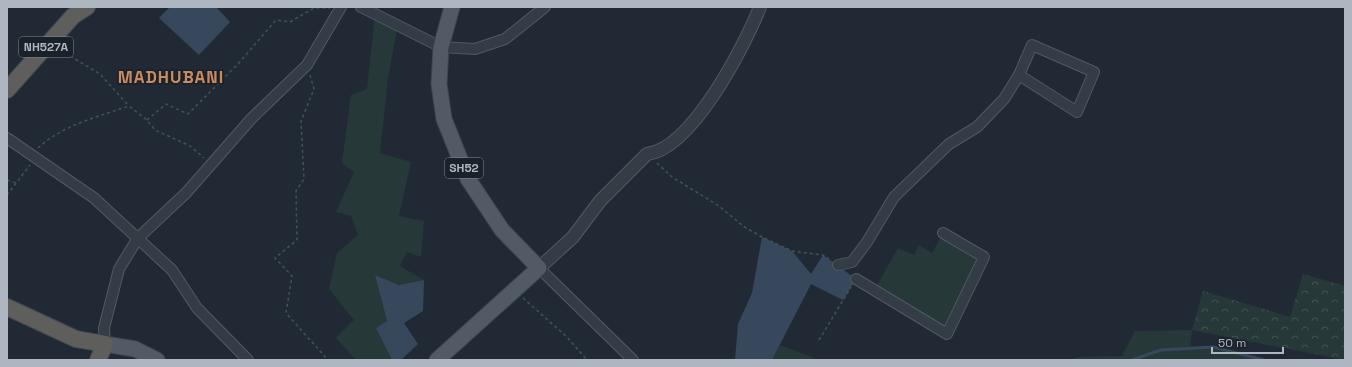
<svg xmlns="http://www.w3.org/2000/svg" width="1352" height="367" font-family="'Space Grotesk',sans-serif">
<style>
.grass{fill:#263837}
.forest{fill:url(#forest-crowns)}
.water{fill:#38485c}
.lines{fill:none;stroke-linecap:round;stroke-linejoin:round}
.stream{stroke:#38485c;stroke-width:3}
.minor-casing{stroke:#525963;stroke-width:12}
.tertiary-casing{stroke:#525963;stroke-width:14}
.primary-casing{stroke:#3e454e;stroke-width:17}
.trunk-casing{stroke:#3f464f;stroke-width:18}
.path{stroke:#425355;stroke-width:1.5;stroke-dasharray:3 3;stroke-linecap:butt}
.minor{stroke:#343c45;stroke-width:10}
.tertiary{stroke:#343c45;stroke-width:12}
.primary{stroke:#525b65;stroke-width:15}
.trunk{stroke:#5e5e5c;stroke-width:16}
.labels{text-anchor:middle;stroke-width:3.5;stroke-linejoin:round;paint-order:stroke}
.shield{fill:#1a2129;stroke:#828994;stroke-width:1}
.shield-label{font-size:12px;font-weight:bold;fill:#aeb6c2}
.district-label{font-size:17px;font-weight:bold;letter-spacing:1px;fill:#c98b62;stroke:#1a2129}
</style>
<defs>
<pattern id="forest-crowns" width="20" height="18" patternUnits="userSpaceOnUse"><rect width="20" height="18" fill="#263837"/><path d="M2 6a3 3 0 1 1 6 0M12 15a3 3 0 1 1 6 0" fill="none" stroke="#435352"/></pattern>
</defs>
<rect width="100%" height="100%" fill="#212a34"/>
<g class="grass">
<polygon points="375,14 398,25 388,78 380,153 411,162 399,216 424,221 421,257 407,252 400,266 424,280 399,285 375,275 387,322 376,328 392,360 356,360 336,338 354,320 329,289 337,253 358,235 351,216 336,212 354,172 342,163 351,95 367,89"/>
<polygon points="943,233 984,257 947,334 875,289 898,248 914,255 919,245 932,253"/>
<polygon points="1192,330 1190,348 1213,347 1264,360 1071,360 1078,357 1122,356 1135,331"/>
<polygon points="780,345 812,357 816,360 772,360"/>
</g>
<polygon class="forest" points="1303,274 1345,286 1345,360 1192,330 1203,291 1290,317"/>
<g class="water">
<polygon points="170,7 216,7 230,22 199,55 159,18"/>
<polygon points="762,237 792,251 811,274 823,255 856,279 843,300 811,284 772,360 735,360 738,324 752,293"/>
<polygon points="375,275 399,285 424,280 423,311 404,323 418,344 401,360 392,360 376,328 387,321"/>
</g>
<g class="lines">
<polyline class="stream" points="1132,360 1161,350 1213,347 1264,360"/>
<defs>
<g id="minor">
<polyline points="361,7 441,47 475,49 505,39 545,7"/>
<polyline points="7,138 94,198 172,270 197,308 248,360"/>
<polyline points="838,265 852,262 867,242 894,197 949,144 977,127 1004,99 1019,75 1077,112 1094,72 1032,45 1019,75"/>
<polyline points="539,268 633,360"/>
<polyline points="856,279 947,334 984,257 943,233"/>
<polyline points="105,344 104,328 119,269 138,238 186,193 251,119 307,65 341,7"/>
</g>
<path id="tertiary" d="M 539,268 L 573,237 L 600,201 L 647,154 C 692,149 745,45 760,7"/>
<g id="primary">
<polyline points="105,344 135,349 157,360"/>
<polyline points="437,360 539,268 502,230 468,179 444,119 439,84 441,47 452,7"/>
</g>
<g id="trunk">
<polyline points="7,90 73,16 87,7"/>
<polyline points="7,307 76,339 105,344 98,360"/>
</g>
</defs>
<use href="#minor" class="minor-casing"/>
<use href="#tertiary" class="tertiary-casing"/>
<use href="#primary" class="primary-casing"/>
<use href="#trunk" class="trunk-casing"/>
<g class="path">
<polyline points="60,50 100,74 129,106"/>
<polyline points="310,75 314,89 301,121 304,179 296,191 297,240 275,258 292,276 286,313 328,360"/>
<polyline points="147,120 166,104 188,114 237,65 276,20 290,22 314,8 330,8"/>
<path d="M 38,148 C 63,125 97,117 129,106 L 147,120 L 155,130 L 190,146 L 204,158"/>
<polyline points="657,163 672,177 719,206 743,226 762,237 792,251 823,255 830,260"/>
<polyline points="7,180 16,183"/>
<polyline points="7,195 30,165"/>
<polyline points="523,298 567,337 587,360"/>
<polyline points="819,340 851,287"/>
</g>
<use href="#minor" class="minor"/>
<use href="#tertiary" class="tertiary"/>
<use href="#primary" class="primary"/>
<use href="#trunk" class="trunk"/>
</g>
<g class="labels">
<g class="shield">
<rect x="19" y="37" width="54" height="20" rx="3"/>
<rect x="445" y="158" width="38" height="20" rx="3"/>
</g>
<g class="shield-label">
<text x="46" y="51">NH527A</text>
<text x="464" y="172">SH52</text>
</g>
<g class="district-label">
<text x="171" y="83">MADHUBANI</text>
</g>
</g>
<rect width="1352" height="367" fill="none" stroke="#aeb6c2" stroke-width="16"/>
<path d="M1212 347v6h71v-6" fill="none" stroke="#aeb6c2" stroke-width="2"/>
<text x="1218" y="347" font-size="12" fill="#aeb6c2" stroke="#1a2129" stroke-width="3" paint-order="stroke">50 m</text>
</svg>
